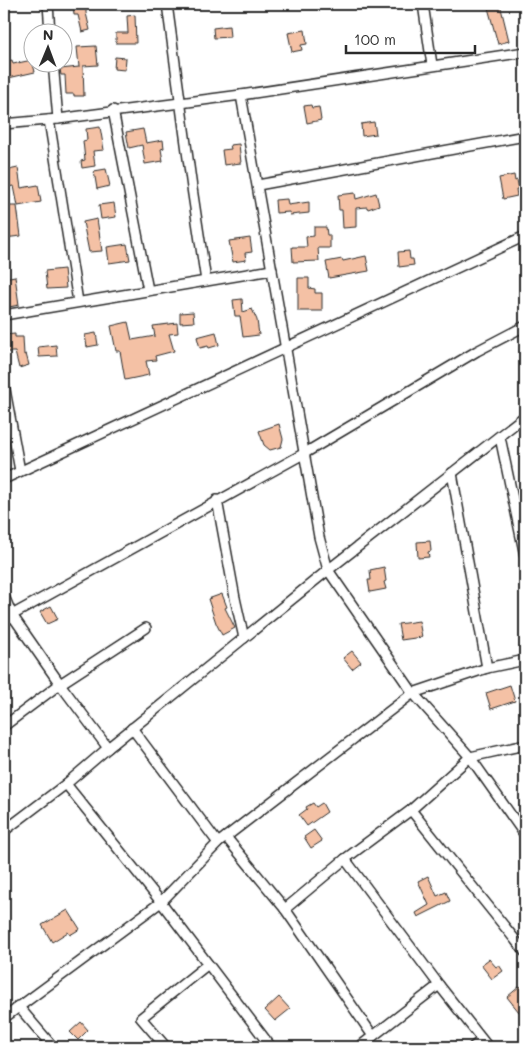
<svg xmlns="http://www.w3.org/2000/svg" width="529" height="1051" font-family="Mali,sans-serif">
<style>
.building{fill:#f4c1a5;stroke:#2b2b2b}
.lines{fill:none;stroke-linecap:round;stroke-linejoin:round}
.minor-casing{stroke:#2b2b2b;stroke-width:12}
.minor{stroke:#fff;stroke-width:9}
</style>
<rect width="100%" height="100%" fill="#fff"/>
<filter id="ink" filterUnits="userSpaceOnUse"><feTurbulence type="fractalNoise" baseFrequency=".02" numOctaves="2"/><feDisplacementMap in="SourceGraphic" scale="10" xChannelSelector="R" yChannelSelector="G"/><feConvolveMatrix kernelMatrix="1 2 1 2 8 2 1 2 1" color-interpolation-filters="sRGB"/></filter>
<g filter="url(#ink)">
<g class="building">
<polygon points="73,4 86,4 86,13 90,30 82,32 78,15 74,15"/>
<polygon points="487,4 500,4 509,41 498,44"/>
<polygon points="135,15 136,43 116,43 116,33 128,33 127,16"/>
<polygon points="229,26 230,37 214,38 213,28"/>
<polygon points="305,30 307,44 301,45 302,50 292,52 288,33"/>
<polygon points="96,46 98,65 83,66 84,96 74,96 74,94 66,94 65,75 61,75 60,69 79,67 77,47"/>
<polygon points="115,57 126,58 125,70 114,69"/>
<polygon points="12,60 13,64 32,60 35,72 4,79 4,62"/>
<polygon points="311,105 312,108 319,107 321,120 307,123 304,106"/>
<polygon points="374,122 376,134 362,136 361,124"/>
<polygon points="100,127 104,150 93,151 95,166 82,168 81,161 85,160 83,141 87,140 86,129"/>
<polygon points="143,129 146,143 163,140 164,148 161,149 163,161 145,164 142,145 129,148 126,132"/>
<polygon points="239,144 241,163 224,165 222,150 231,149 230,145"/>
<polygon points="18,168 21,188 38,185 41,202 18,206 14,186 6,187 4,177 4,171"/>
<polygon points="106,169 110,186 97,189 94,171"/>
<polygon points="514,175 515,181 517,180 519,189 516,189 517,196 503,199 499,178"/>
<polygon points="355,193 356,199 376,193 379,205 368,209 367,207 356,208 356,227 343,228 342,210 339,210 338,195"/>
<polygon points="287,199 288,205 309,202 309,213 290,215 289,212 276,213 275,200"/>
<polygon points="114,203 116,217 101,219 99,205"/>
<polygon points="6,206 17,206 21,236 4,238"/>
<polygon points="97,219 102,251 89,252 83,222"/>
<polygon points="314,227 326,227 327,235 330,235 330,248 318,248 319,261 293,262 292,247 307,247 306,237 314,236"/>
<polygon points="250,238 252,252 245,253 246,260 233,262 229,241"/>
<polygon points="127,244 130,260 109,263 107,247"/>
<polygon points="409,251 410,259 413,259 414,265 399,267 398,252"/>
<polygon points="366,256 369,271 329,278 326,262 342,259 343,261"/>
<polygon points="64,269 66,288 47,289 45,271"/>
<polygon points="15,276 19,305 4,308 4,300 5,300 4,278"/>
<polygon points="298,278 309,278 309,288 315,289 315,293 322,293 322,311 298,311"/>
<polygon points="242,299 243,312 252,309 257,320 259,335 243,337 240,316 235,316 233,300"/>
<polygon points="193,312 194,322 180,323 180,313"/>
<polygon points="128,322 132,340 155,336 153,326 177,323 178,333 169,334 174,351 155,356 156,360 146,361 149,375 125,380 120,351 116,351 111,326"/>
<polygon points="216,332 219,345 209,348 208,346 200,348 197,337"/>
<polygon points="96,333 98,345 87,347 85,335"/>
<polygon points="15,334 15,337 23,337 24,355 26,354 29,365 19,368 15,352 4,352 4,335"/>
<polygon points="56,345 57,356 39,357 38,347"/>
<polygon points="279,424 283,439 281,447 270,450 264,445 259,431"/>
<polygon points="430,541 431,551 428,552 429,557 418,558 417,542"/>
<polygon points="384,567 386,581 384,582 386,589 370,592 368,580 371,580 370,570"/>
<polygon points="222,594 227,607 225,608 235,628 222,635 216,623 208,599"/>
<polygon points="51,606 58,619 47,624 40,612"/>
<polygon points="419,621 422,637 401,640 398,624"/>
<polygon points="352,651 361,662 352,669 343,658"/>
<polygon points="510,685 515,701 491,709 486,693"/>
<polygon points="313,803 316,807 322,803 327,812 307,826 299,815 307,809 306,807"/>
<polygon points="314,830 322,841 311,848 304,837"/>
<polygon points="428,876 437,896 446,892 450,901 418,917 416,913 429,905 418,881"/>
<polygon points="68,910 80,929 70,935 68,932 52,942 42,925"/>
<polygon points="489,959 496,967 499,965 503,971 492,979 481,965"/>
<polygon points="520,986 525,993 525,1007 519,1012 507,997"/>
<polygon points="279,997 290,1009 275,1021 265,1010"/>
<polygon points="81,1022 88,1030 78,1040 70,1032"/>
</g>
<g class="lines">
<defs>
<g id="minor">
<polyline points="48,4 50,32"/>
<polyline points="167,4 192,188 206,281"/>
<polyline points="423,4 432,65"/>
<polyline points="53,62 58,119"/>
<polyline points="241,95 319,537 328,570 413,693 470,757 525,835"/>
<polyline points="113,110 148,290"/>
<polyline points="49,120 78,302"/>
<polyline points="4,124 58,119 241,95 525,52"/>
<polyline points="258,185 525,136"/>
<polyline points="4,315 272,270"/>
<polyline points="4,384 20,471"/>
<polyline points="500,437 525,556"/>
<polyline points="452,473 487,668"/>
<polyline points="4,479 525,236"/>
<polyline points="217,500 235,598 244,638"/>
<polyline points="4,596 12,615 60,684 108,748"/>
<polyline points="4,622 12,615 305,453 477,351 525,326"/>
<polyline points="4,726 60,684 146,628"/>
<polyline points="132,728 218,843"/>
<polyline points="66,784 161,902 271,1047"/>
<polyline points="411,810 525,952"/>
<polyline points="4,831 66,784 108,748 328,570 525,416"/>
<polyline points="226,837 285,909 373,1036"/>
<polyline points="345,859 439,985 488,1047"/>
<polyline points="285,909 345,859 411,810 470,757 525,745"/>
<polyline points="18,1006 53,1047"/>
<polyline points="4,1018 161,902 218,843 413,693 487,668 525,660"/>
<polyline points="166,1047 141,1018 208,964"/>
<polyline points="359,1047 439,985"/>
<polyline points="473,1047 482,1040"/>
</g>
</defs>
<use href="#minor" class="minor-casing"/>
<use href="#minor" class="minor"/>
</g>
</g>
<rect width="529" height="1051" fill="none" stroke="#fff" stroke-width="20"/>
<rect x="10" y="10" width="509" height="1031" fill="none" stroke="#2b2b2b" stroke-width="2" filter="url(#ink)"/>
<g transform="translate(48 48) rotate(1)"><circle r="24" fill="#ffffff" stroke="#aaaaaa"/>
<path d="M0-4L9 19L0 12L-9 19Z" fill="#2b2b2b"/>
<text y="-8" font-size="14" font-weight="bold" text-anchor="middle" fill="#2b2b2b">N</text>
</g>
<path d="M346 45v8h129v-8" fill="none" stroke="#2b2b2b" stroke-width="2.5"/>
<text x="354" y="45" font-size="15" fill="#2b2b2b" stroke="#ffffff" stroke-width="4" paint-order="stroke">100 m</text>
</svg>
